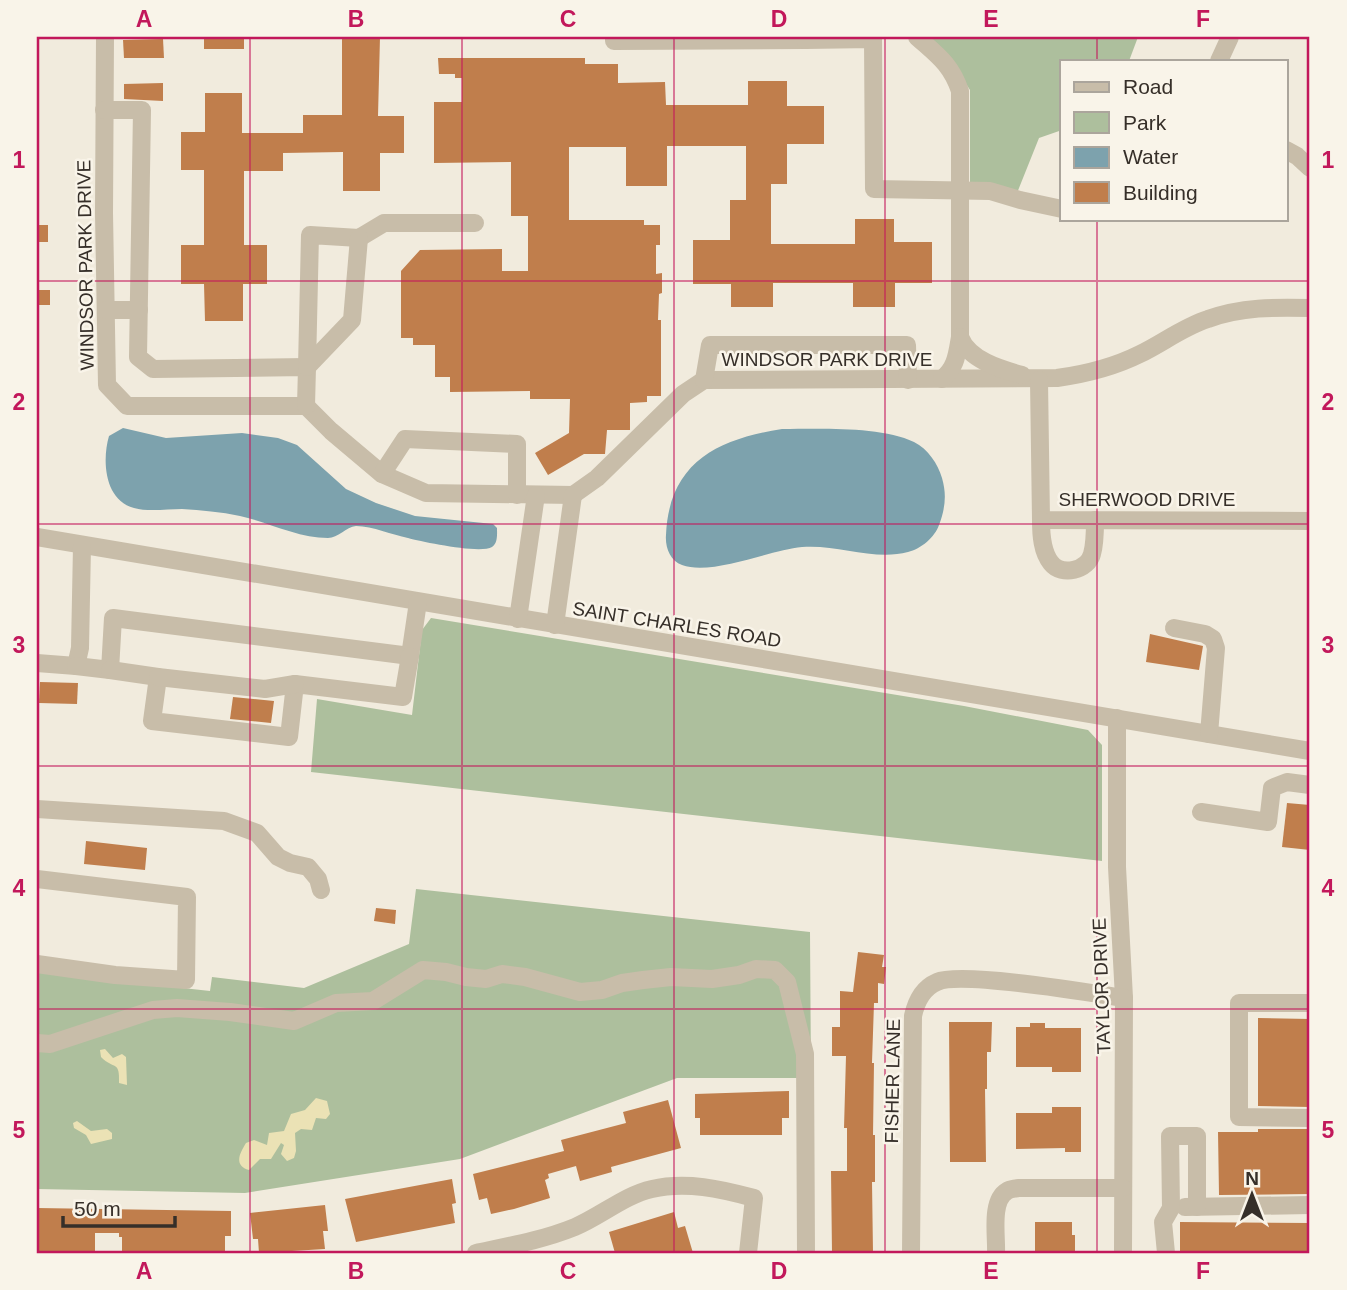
<svg xmlns="http://www.w3.org/2000/svg" width="1347" height="1290" font-family="Arial,sans-serif">
<style>
.green{fill:#adbf9d}
.sand{fill:#ebe2b5}
.water{fill:#7da2ad}
.building{fill:#c07e4c}
.lines{fill:none;stroke-linecap:round;stroke-linejoin:round}
.minor{stroke:#c8bda9;stroke-width:18}
.grid{fill:none;stroke:#c2185b;stroke-width:2;stroke-opacity:0.55}
.labels{text-anchor:middle;stroke-width:5;stroke-linejoin:round;paint-order:stroke}
.street-label{font-size:19px;fill:#362f29;stroke:#f9f4e9}
.neatline{fill:none;stroke:#c2185b;stroke-width:2.5}
.grid-label{font-size:23px;text-anchor:middle;font-weight:bold;fill:#c2185b}
</style>
<rect width="100%" height="100%" fill="#f1ebdd"/>
<g class="green">
<polygon points="926,37 1138,37 1129,61 1062,61 1062,130 1039,138 1017,193 970,183 970,90 947,55"/>
<polygon points="431,618 964,706 1088,730 1102,745 1102,861 311,772 317,699 412,715 422,630"/>
<polygon points="416,889 810,932 811,1078 677,1078 460,1159 245,1193 37,1189 37,972 210,991 212,977 304,988 409,944"/>
</g>
<g class="sand">
<path d="M 105,1049 L 113,1058 L 122,1054 L 126,1057 L 127,1085 L 119,1083 C 120,1060 114,1070 101,1057 L 100,1050 Z"/>
<path d="M 316,1098 L 327,1101 L 330,1114 L 326,1119 L 316,1118 L 312,1130 L 301,1129 L 295,1133 L 296,1151 L 294,1158 L 287,1161 L 281,1154 L 284,1145 L 281,1143 L 271,1159 L 260,1159 L 249,1170 C 233,1165 240,1153 246,1143 L 254,1140 L 267,1145 L 269,1133 L 284,1131 L 291,1114 L 305,1110 Z"/>
<polygon points="77,1121 91,1131 107,1129 112,1133 112,1139 91,1144 86,1135 74,1128 73,1123"/>
</g>
<g class="water">
<path d="M 123,428 L 166,438 L 242,433 L 278,438 L 297,445 L 346,489 L 376,503 L 415,516 L 493,524 L 497,528 C 497,534 498,543 492,547 C 480,554 423,542 408,538 C 392,535 373,526 356,526 C 346,527 338,538 328,538 C 298,538 268,522 240,516 C 221,512 201,510 182,509 C 167,509 148,512 134,508 C 104,500 102,460 109,436 Z"/>
<path d="M 782,429 C 818,429 881,426 914,442 C 928,449 938,464 942,478 C 947,495 945,509 939,525 C 935,537 921,549 908,552 C 874,561 837,544 802,547 C 769,550 712,576 682,565 C 670,561 665,547 666,535 C 669,463 717,439 782,429 Z"/>
</g>
<g class="building">
<rect x="204" y="37" width="40" height="12"/>
<polygon points="342,37 380,37 378,116 404,116 404,153 380,153 380,191 343,191 343,152 283,153 283,171 244,171 244,245 267,245 267,284 243,284 243,321 205,321 204,284 181,284 181,245 204,245 204,170 181,170 181,132 205,132 205,93 242,93 242,133 303,133 303,115 342,115"/>
<polygon points="163,39 164,58 124,58 123,40"/>
<polygon points="438,58 585,58 585,64 618,64 618,83 665,82 666,105 748,105 748,81 787,81 787,106 824,106 824,144 787,144 787,184 771,184 771,244 855,244 855,219 894,219 894,242 932,242 932,283 895,283 895,307 853,307 853,283 773,283 773,307 731,307 731,284 693,284 693,240 730,240 730,200 746,200 746,146 667,146 667,186 626,186 626,147 569,147 569,220 644,220 644,225 660,225 660,245 656,245 656,274 662,273 662,293 659,294 658,320 661,320 661,396 647,396 647,402 630,403 630,430 607,430 605,454 584,454 548,475 535,453 569,433 570,399 530,399 530,391 450,392 450,377 435,377 435,345 413,345 413,338 401,338 401,271 420,250 502,249 502,271 528,271 528,216 511,216 511,162 434,163 434,102 462,102 462,78 455,78 455,74 439,74"/>
<polygon points="163,83 163,101 124,99 124,84"/>
<rect x="37" y="225" width="11" height="17"/>
<rect x="37" y="290" width="13" height="15"/>
<polygon points="1150,634 1203,646 1199,670 1146,662"/>
<polygon points="40,682 78,683 77,704 39,703"/>
<polygon points="233,697 274,701 271,723 230,719"/>
<polygon points="1287,803 1310,805 1310,850 1282,847"/>
<polygon points="86,841 147,848 145,870 84,864"/>
<polygon points="376,908 396,910 395,924 374,921"/>
<polygon points="858,952 884,955 882,967 886,967 884,984 878,983 878,1003 874,1003 872,1063 874,1063 873,1135 875,1135 875,1182 872,1182 873,1253 832,1253 831,1171 847,1171 847,1128 844,1128 846,1056 832,1056 832,1027 840,1027 840,991 853,992"/>
<polygon points="1258,1018 1310,1019 1310,1107 1258,1106"/>
<polygon points="949,1022 992,1022 991,1052 987,1052 987,1089 985,1089 986,1162 950,1162"/>
<polygon points="1030,1023 1045,1023 1045,1028 1081,1028 1081,1072 1052,1072 1052,1067 1016,1067 1016,1027 1030,1027"/>
<polygon points="789,1091 789,1118 782,1118 782,1135 700,1135 700,1118 695,1118 695,1094"/>
<polygon points="668,1100 681,1148 611,1167 612,1172 580,1181 576,1166 548,1174 549,1178 545,1180 550,1198 514,1209 491,1214 487,1198 479,1200 473,1174 564,1151 561,1140 626,1123 623,1112"/>
<polygon points="1052,1107 1081,1107 1081,1152 1065,1152 1065,1148 1016,1149 1016,1113 1052,1113"/>
<polygon points="1258,1129 1310,1129 1310,1194 1219,1195 1218,1132 1258,1132"/>
<polygon points="452,1179 456,1203 452,1204 455,1223 356,1242 345,1199"/>
<polygon points="325,1205 328,1231 323,1231 325,1249 259,1253 258,1239 253,1239 250,1213"/>
<polygon points="37,1208 231,1211 231,1236 225,1236 225,1253 122,1253 122,1237 119,1237 119,1233 95,1233 95,1253 37,1253"/>
<polygon points="674,1212 678,1228 685,1226 693,1253 615,1253 609,1232"/>
<polygon points="1035,1222 1072,1222 1072,1235 1075,1235 1075,1252 1035,1251"/>
<polygon points="1180,1222 1310,1223 1310,1253 1180,1253"/>
</g>
<g class="lines">
<g class="minor">
<path d="M 105,37 L 104,213 L 107,385 L 127,406 L 306,406 L 331,431 L 382,474 L 426,493 L 573,495 L 597,478 L 683,394 L 704,380 L 1057,378 C 1086,374 1114,367 1140,354 C 1163,343 1183,327 1208,319 C 1241,307 1275,307 1310,308"/>
<polyline points="614,37 614,41 805,40"/>
<polyline points="805,37 805,40 873,39 874,189 990,191 1020,200 1062,209"/>
<path d="M 917,37 C 937,55 951,64 960,91 L 960,337 C 957,354 956,368 942,379"/>
<polyline points="1219,61 1230,37"/>
<polyline points="104,110 142,110 138,357 153,369 307,367 306,406"/>
<polyline points="1286,150 1297,156 1310,168"/>
<polyline points="106,310 139,310"/>
<path d="M 960,337 C 969,360 1000,369 1022,375"/>
<polyline points="307,367 310,235 359,238 384,223 475,223"/>
<polyline points="307,367 352,320 359,238"/>
<polyline points="704,380 710,345 907,345 908,380"/>
<polyline points="1039,380 1041,520 1310,521"/>
<polyline points="382,474 405,439 517,444 517,495"/>
<path d="M 1041,520 C 1041,535 1042,552 1051,563 C 1062,577 1088,570 1092,554 C 1095,544 1095,531 1095,520"/>
<polyline points="37,537 1310,751"/>
<polyline points="518,619 536,495"/>
<polyline points="555,625 573,495"/>
<polyline points="1174,628 1205,634 1213,639 1216,648 1209,734"/>
<polyline points="37,663 76,666 80,648 82,546"/>
<polyline points="76,666 110,670 113,618 410,656 418,602"/>
<polyline points="110,670 158,677 152,721 289,737 295,684 403,697 410,656"/>
<polyline points="158,677 265,689 295,684"/>
<polyline points="1117,718 1117,867 1124,998 1123,1253"/>
<polyline points="37,809 224,821 257,833 278,857 290,863 308,867 318,879 321,890"/>
<polyline points="1201,812 1268,822 1272,788 1287,782 1310,785"/>
<polyline points="37,879 187,897 186,980 115,975 37,964"/>
<polyline points="1310,1003 1239,1003 1239,1117 1310,1118"/>
<polyline points="37,1043 50,1044 153,1010 177,1008 230,1012 294,1021 336,1003 373,1001 423,970 446,972 466,977 486,979 502,974 525,977 580,992 602,990 622,983 643,980 671,977 712,979 739,975 756,969 775,970 787,982 805,1054 806,1253"/>
<polyline points="1185,1207 1310,1205"/>
<path d="M 476,1253 C 509,1246 543,1240 575,1227 C 601,1216 625,1195 652,1189 C 686,1181 721,1189 754,1198 L 748,1253"/>
<path d="M 911,1253 L 913,1016 C 916,1002 923,988 937,982 C 961,971 1091,993 1124,998"/>
<path d="M 996,1253 C 997,1237 990,1201 1007,1191 C 1010,1189 1014,1189 1018,1188 L 1123,1188"/>
<polyline points="1166,1253 1163,1222 1171,1208 1170,1136 1197,1136 1197,1207"/>
</g>
</g>
<path class="grid" d="M 250,37 L 250,1253M 462,37 L 462,1253M 674,37 L 674,1253M 885,37 L 885,1253M 1097,37 L 1097,61M 1097,219 L 1097,1253M 37,281 L 1310,281M 37,524 L 1310,524M 37,766 L 1310,766M 37,1009 L 1310,1009"/>
<g class="labels">
<g class="street-label">
<text transform="translate(85 265) rotate(-91)" y="7">WINDSOR PARK DRIVE</text>
<text x="827" y="366">WINDSOR PARK DRIVE</text>
<text x="1147" y="506">SHERWOOD DRIVE</text>
<text transform="translate(677 624) rotate(9)" y="7">SAINT CHARLES ROAD</text>
<text transform="translate(1101 986) rotate(-92)" y="7">TAYLOR DRIVE</text>
<text transform="translate(892 1081) rotate(-89)" y="7">FISHER LANE</text>
</g>
</g>
<rect width="1347" height="1290" fill="none" stroke="#f9f4e9" stroke-width="77"/>
<rect x="1060" y="60" width="228" height="161" fill="#f9f4e9" stroke="#aba59c" stroke-width="2"/>
<rect x="1074" y="82" width="35" height="10" fill="#c8bda9" stroke="#aba59c" stroke-width="2"/>
<text x="1123" y="94" font-size="21" fill="#362f29">Road</text>
<rect x="1074" y="112" width="35" height="21" fill="#adbf9d" stroke="#aba59c" stroke-width="2"/>
<text x="1123" y="130" font-size="21" fill="#362f29">Park</text>
<rect x="1074" y="147" width="35" height="21" fill="#7da2ad" stroke="#aba59c" stroke-width="2"/>
<text x="1123" y="164" font-size="21" fill="#362f29">Water</text>
<rect x="1074" y="182" width="35" height="21" fill="#c07e4c" stroke="#aba59c" stroke-width="2"/>
<text x="1123" y="200" font-size="21" fill="#362f29">Building</text>
<g transform="translate(1252 1195)" stroke="#f9f4e9" stroke-width="5" paint-order="stroke">
<path d="M0-5L12 26L0 18L-12 26Z" fill="#362f29"/>
<text y="-10" font-size="19" font-weight="bold" text-anchor="middle" fill="#362f29">N</text>
</g>
<path d="M63 1216v10h112v-10" fill="none" stroke="#362f29" stroke-width="3.5"/>
<text x="74" y="1216" font-size="21" fill="#362f29" stroke="#f9f4e9" stroke-width="5" paint-order="stroke">50 m</text>
<rect x="38" y="38" width="1270" height="1214" class="neatline"/>
<g class="grid-label">
<text x="144" y="27">A</text>
<text x="356" y="27">B</text>
<text x="568" y="27">C</text>
<text x="779" y="27">D</text>
<text x="991" y="27">E</text>
<text x="1203" y="27">F</text>
<text x="19" y="168">1</text>
<text x="1328" y="168">1</text>
<text x="19" y="410">2</text>
<text x="1328" y="410">2</text>
<text x="19" y="653">3</text>
<text x="1328" y="653">3</text>
<text x="19" y="896">4</text>
<text x="1328" y="896">4</text>
<text x="19" y="1138">5</text>
<text x="1328" y="1138">5</text>
<text x="144" y="1279">A</text>
<text x="356" y="1279">B</text>
<text x="568" y="1279">C</text>
<text x="779" y="1279">D</text>
<text x="991" y="1279">E</text>
<text x="1203" y="1279">F</text>
</g>
</svg>
